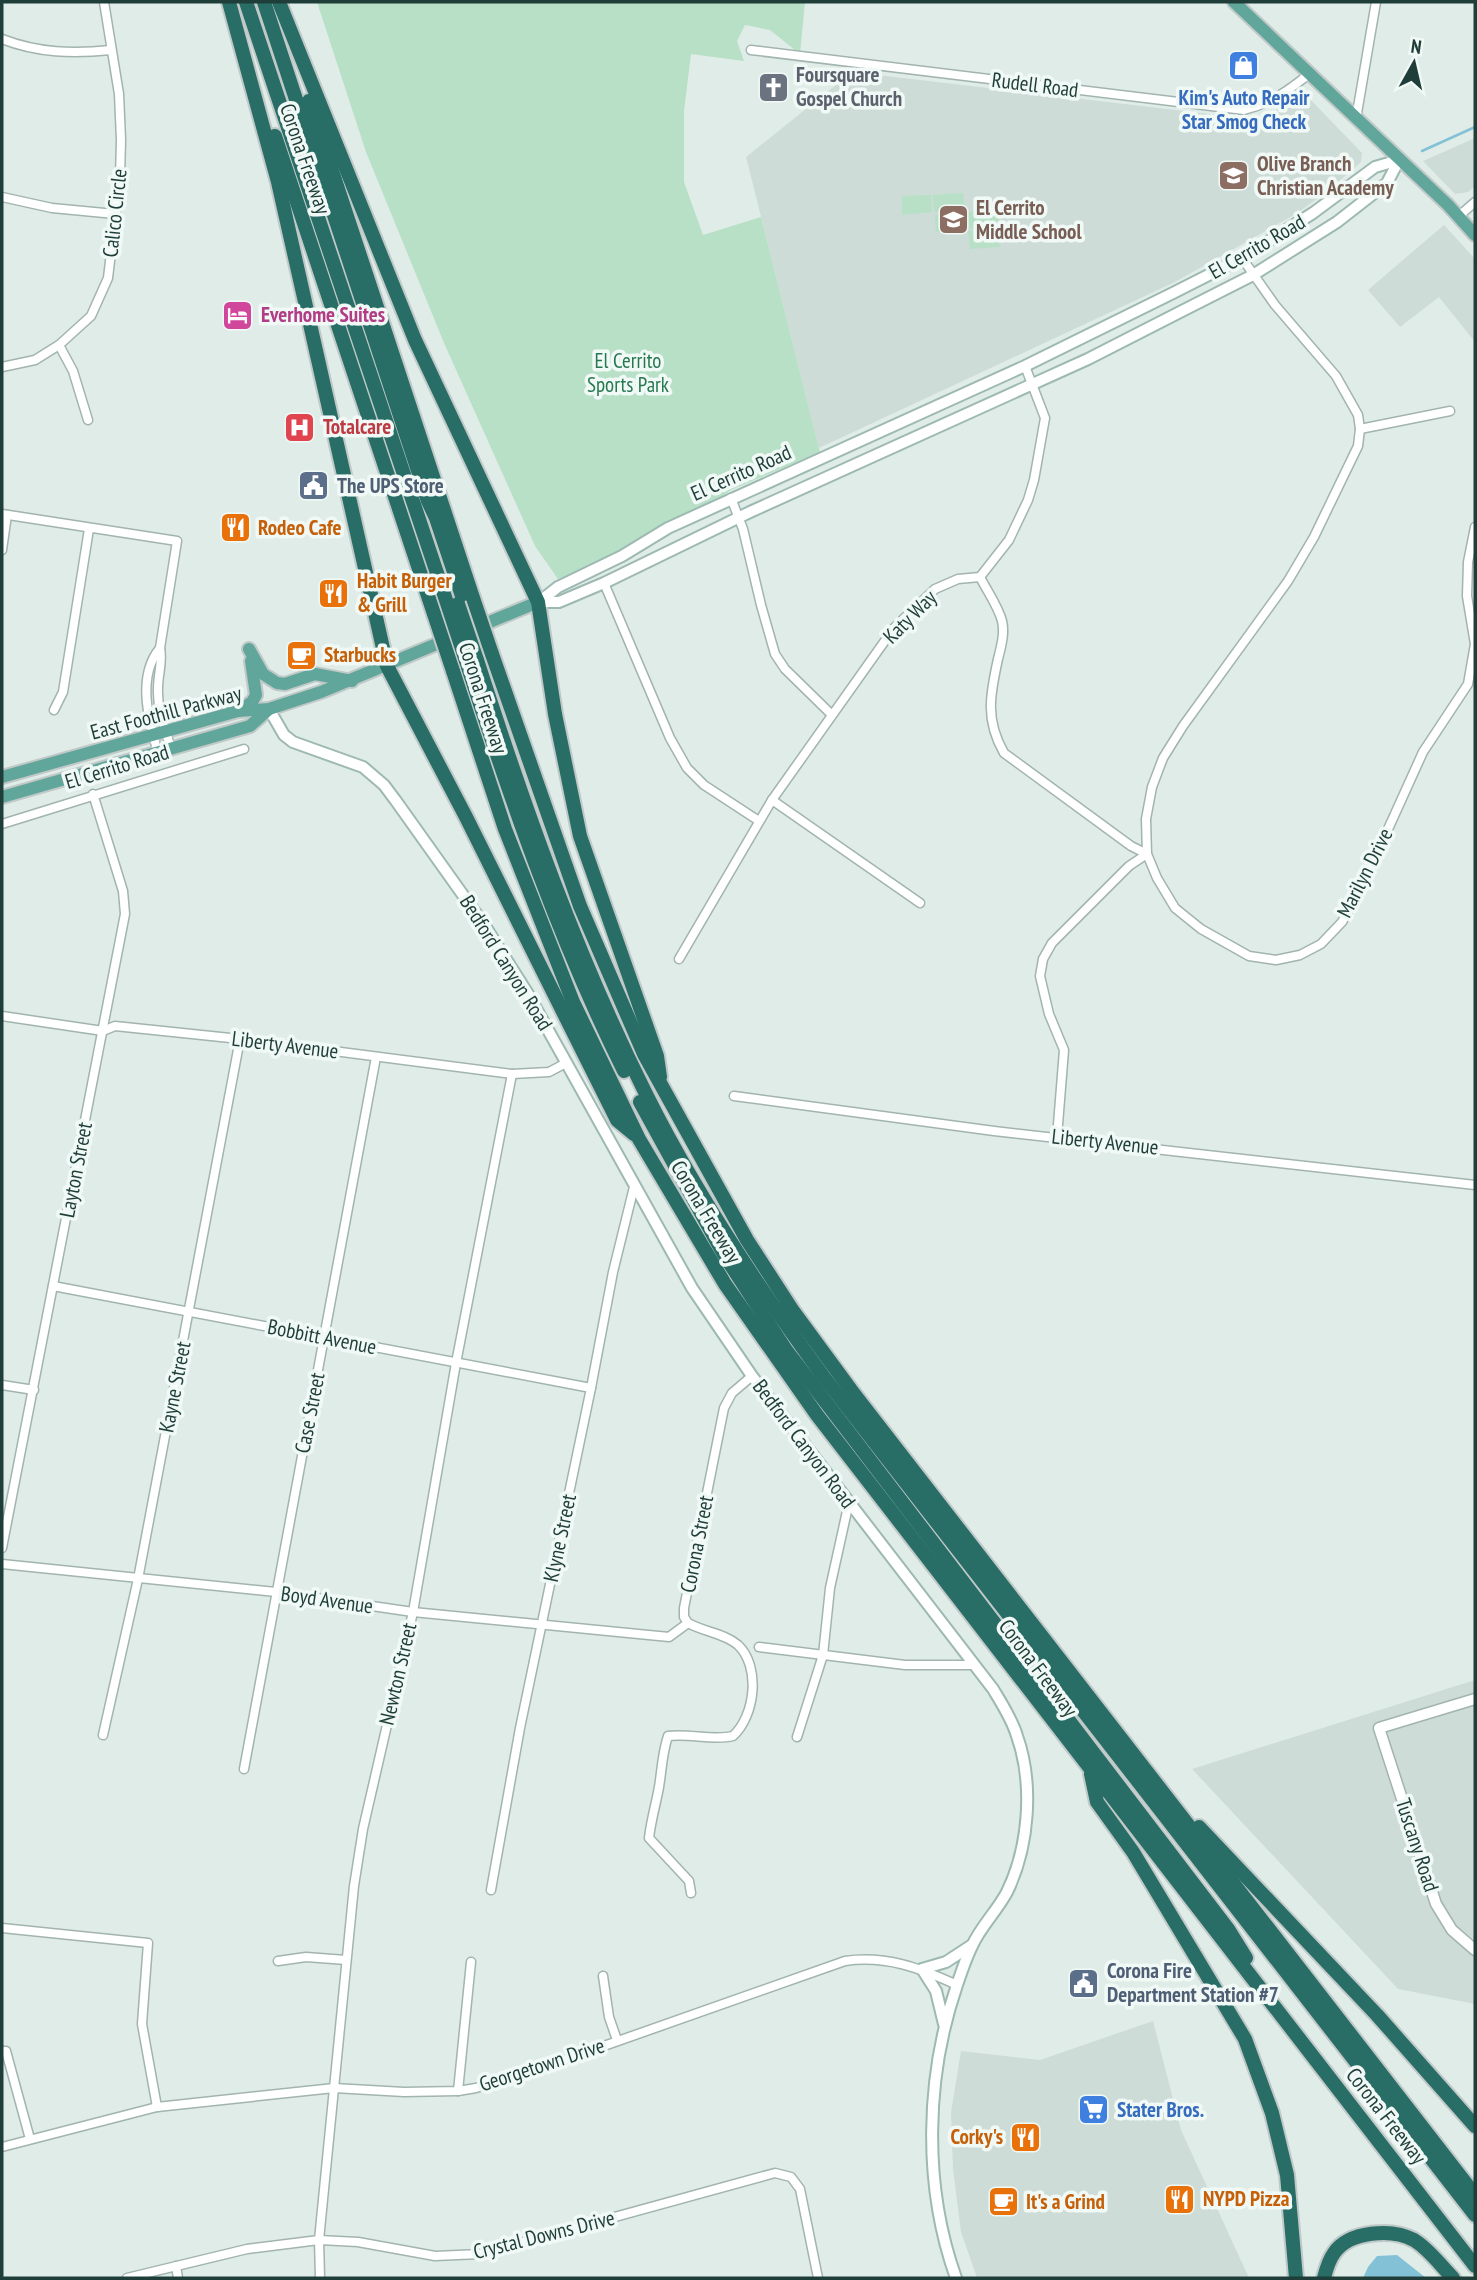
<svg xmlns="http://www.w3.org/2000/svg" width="1477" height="2280" font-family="'PT Sans Narrow',sans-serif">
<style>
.built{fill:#cedcd7}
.green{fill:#b7e0c6}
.water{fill:#83c1d7}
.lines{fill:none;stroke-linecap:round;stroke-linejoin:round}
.stream{stroke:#83c1d7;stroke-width:2.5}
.minor-casing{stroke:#a2b4b0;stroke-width:11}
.tertiary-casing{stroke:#a2b4b0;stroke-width:13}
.secondary-casing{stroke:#9db9b2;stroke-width:14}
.primary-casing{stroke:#c0c9c8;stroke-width:16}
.motorway-casing{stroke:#c0c9c8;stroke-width:18}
.minor{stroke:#fff;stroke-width:8}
.tertiary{stroke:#fff;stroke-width:10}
.secondary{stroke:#fff;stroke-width:10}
.primary{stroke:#61a69b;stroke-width:12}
.motorway{stroke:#286d66;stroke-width:14}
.motorway-bridge-casing{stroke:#c0c9c8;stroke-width:18;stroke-linecap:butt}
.motorway-bridge{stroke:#286d66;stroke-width:14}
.labels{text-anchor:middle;stroke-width:7;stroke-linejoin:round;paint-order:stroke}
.worship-label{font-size:21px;font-weight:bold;fill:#5b616d;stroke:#f1f9f6;text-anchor:start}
.street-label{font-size:21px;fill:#1f3e39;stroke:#f1f9f6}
.shop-label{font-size:21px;font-weight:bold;fill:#366cbe;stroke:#f1f9f6}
.education-label{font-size:21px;font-weight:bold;fill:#785e54;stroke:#f1f9f6;text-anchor:start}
.hotel-label{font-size:21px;font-weight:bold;fill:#b23c85;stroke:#f1f9f6;text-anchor:start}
.park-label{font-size:21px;fill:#26794e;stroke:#f1f9f6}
.health-label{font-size:21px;font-weight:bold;fill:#be3a42;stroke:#f1f9f6;text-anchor:start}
.service-label{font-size:21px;font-weight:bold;fill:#4e5e75;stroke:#f1f9f6;text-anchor:start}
.food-label{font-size:21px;font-weight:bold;fill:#c56008;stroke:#f1f9f6;text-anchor:start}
</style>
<rect width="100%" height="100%" fill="#e0ece8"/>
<g class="built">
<polygon points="852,72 1236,117 1264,116 1306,95 1362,153 1361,162 1329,190 1296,214 1175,282 819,448 746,157"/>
<polygon points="1475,138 1475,186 1468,192 1455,194 1423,161"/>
<polygon points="1444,225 1475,259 1475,342 1439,297 1400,327 1368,290"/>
<polygon points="1475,1680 1475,2004 1398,1989 1192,1769"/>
<polygon points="1153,2021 1181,2130 1249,2278 977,2278 961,2232 953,2169 951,2112 961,2051 1040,2060"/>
</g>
<g class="green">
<polygon points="317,2 805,2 800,54 770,30 745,25 737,41 744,61 691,54 684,111 684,182 703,235 761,217 820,452 731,490 674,531 558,579 535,546 444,343 366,152"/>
<polygon points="963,193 965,210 934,212 933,195"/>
<polygon points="931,195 932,212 902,215 902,196"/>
<polygon points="998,210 999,227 968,229 967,212"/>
<polygon points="965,212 967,229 936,232 935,215"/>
<polygon points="999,229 1000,247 970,249 968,231"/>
</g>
<polygon class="water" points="1397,2255 1426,2278 1363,2278 1368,2267 1377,2256"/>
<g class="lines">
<polyline class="stream" points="1422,151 1475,127"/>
<defs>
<g id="minor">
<path d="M 2,39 C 38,53 73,54 111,50"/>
<path d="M 751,50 L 1244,110 C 1271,103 1288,91 1309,74"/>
<polyline points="1356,119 1376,2"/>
<polyline points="2,197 52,208 115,214"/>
<polyline points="1459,216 1475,202"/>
<polyline points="1242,258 1275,305 1336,376 1358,415 1360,429 1358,446 1314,537 1288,581 1183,726 1163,758 1152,787 1146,819 1147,854 1157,878 1175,908 1201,929 1249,956 1276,960 1300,955 1321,944 1342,922 1365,880 1423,752 1468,684 1475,644 1467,596 1468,562 1475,527"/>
<polyline points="59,345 73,371 88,420"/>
<polyline points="2,367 35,360 59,345 91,316 108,278 120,177 121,140 119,94 104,2"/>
<polyline points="1360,429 1450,411"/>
<polyline points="731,498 743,529 761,605 775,654 785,669 831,714"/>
<path d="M 2,514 L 177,541 L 160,648 C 163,662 158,674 158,688 C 157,710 165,728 171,749"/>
<polyline points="2,550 7,515"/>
<path d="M 980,577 C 987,591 998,606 1002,621 C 1005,633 1001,647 998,659 C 990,695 985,720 1004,753 L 1131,846 L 1147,854 L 1129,866 L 1052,943 L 1043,959 L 1040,976 L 1049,1014 L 1064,1050 L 1057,1137"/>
<polyline points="604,583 670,738 687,768 704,785 759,821"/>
<polyline points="54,710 63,692 89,529"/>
<path d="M 158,753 C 149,721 136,677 160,648"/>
<polyline points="772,800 920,903"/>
<polyline points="2,824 244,749"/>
<polyline points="679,959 772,800 894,628 935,589 958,579 980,577 1009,540 1028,500 1034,480 1045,418 1025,366"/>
<polyline points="2,1016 103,1031 115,1026 240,1039 512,1074 549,1072 566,1063"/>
<polyline points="734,1096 994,1131 1475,1185"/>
<polyline points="53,1286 591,1388"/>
<polyline points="2,1385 34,1390"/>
<polyline points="2,1548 125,914 123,891 93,794"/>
<polyline points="2,1564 276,1592 413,1612 669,1637 688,1623"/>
<polyline points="759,1647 905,1665 975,1665"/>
<polyline points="103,1735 138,1579 240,1039"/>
<polyline points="797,1737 823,1655 830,1588 849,1502"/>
<polyline points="244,1769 376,1057"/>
<polyline points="491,1890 520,1728 591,1388 613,1272 634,1187"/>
<path d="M 691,1893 L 689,1881 L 649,1838 C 651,1820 656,1804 659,1787 C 662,1769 662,1754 668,1736 C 690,1733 712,1741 733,1736 C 755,1716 761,1667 738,1645 C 724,1633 704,1632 688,1623 L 684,1617 L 684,1608 L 724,1408 L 732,1393 L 752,1376"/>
<polyline points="2,1928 148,1943 142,2024 157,2107"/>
<polyline points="278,1961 306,1957 346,1960"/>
<polyline points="603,1976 609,2017 617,2040"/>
<polyline points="2,2051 6,2051 30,2139"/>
<polyline points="458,2091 471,1962"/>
<path d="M 2,2147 L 157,2107 L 334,2088 L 404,2092 L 458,2091 L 476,2088 L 530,2072 L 845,1961 C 886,1955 920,1968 957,1985"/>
<polyline points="176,2266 178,2278"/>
<polyline points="127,2278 247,2249 319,2240 358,2242 435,2256 480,2254 775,2173 791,2177 800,2189 818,2278"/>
<polyline points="320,2278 319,2240 354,1886 363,1829 413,1612 456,1363 512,1074"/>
</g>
<polyline id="tertiary" points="1475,1699 1379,1728 1436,1904 1452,1930 1475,1950"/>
<g id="secondary">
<polyline points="538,602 559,602 604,583 750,512 1088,359 1182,311 1253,275 1337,222 1387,183 1399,160"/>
<polyline points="539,602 558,587 622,556 668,528 1025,366 1173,293 1242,258 1313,213 1375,167 1399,160"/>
<path d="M 269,709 L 284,735 L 293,742 L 363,767 L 384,785 L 396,801 L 485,926 L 528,994 L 692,1288 L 752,1376 L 993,1689 C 1002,1704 1012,1719 1017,1736 C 1034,1784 1029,1847 1007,1892 C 997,1911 981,1926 972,1946 C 966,1958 961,1973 957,1985 C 925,2078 923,2186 956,2278"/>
<polyline points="944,2024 936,1991 922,1969 946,1962 972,1945"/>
</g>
<g id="primary">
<polyline points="1234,2 1448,205 1475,235"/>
<polyline points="249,649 263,674 277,683 285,684 315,674 352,681"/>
<polyline points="238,711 252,702 256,695 251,661"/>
<polyline points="2,777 238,711 269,709 321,692 538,602"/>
<polyline points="2,797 250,726 269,709"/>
</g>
<g id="motorway">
<polyline points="229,2 278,182 387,666 466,817 617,1120 634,1134"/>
<polyline points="246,2 449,609"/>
<polyline points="264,2 428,501 436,518 464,602"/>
<polyline points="279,2 415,340 538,602 555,714 580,836 657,1056 660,1077"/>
<polyline points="309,101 473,598"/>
<polyline points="275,136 434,614"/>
<polyline points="492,654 580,906 644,1054 747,1240 793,1311 851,1390 1475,2195"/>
<path d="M 477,660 C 525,809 576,954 646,1094 C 695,1193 758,1287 823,1376 L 1475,2215"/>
<path d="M 467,664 C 512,803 559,940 624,1071"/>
<polyline points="453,671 505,829 573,1002 639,1139 725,1284 817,1415 1475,2266"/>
<polyline points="640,1102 723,1253 786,1350 1228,1929 1246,1958"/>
<polyline points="1091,1774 1097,1802 1133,1852 1245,2039 1272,2113 1287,2175 1296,2278"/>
<polyline points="1199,1827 1377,2015 1475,2126"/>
<path d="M 1324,2278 C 1326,2270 1329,2260 1334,2253 C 1349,2231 1392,2228 1414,2240 C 1429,2249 1441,2266 1453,2278"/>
</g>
</defs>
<use href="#minor" class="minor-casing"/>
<use href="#tertiary" class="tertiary-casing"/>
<use href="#secondary" class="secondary-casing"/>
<use href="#primary" class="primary-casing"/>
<use href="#motorway" class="motorway-casing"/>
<use href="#minor" class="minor"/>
<use href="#tertiary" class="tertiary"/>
<use href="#secondary" class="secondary"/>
<use href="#primary" class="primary"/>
<use href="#motorway" class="motorway"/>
<defs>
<g id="motorway-bridge">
<polyline points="473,598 492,654"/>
<polyline points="458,604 477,660"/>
<polyline points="449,609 467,664"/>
<polyline points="434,614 453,671"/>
</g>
</defs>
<use href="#motorway-bridge" class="motorway-bridge-casing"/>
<use href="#motorway-bridge" class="motorway-bridge"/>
</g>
<defs>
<symbol id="shop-square" viewBox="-11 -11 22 22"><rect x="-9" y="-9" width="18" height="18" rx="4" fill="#3f7fe0" stroke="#f1f9f6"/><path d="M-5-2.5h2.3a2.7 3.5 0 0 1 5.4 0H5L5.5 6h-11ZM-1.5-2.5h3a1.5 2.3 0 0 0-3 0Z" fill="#fff"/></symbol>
<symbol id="church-square" viewBox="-11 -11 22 22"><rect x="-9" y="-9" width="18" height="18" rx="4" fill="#6b7280" stroke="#f1f9f6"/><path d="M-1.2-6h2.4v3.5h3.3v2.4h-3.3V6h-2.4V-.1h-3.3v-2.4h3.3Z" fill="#fff"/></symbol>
<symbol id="school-square" viewBox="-11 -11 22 22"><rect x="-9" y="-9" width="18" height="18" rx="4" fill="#8d6e63" stroke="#f1f9f6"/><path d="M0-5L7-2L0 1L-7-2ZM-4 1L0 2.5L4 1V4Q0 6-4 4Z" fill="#fff"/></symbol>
<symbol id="hotel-square" viewBox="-11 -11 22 22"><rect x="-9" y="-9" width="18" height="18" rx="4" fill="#d1479c" stroke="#f1f9f6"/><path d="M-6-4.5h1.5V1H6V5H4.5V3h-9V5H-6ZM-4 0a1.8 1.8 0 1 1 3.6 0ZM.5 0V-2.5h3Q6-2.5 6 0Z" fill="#fff"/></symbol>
<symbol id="hospital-square" viewBox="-11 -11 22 22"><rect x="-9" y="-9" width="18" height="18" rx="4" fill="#e0444e" stroke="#f1f9f6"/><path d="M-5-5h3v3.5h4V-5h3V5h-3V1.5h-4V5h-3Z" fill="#fff"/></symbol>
<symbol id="civic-square" viewBox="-11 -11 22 22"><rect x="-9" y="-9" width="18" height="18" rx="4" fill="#5c6f8a" stroke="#f1f9f6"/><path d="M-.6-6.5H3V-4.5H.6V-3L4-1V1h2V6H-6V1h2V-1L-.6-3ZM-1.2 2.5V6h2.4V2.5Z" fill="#fff"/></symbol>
<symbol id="restaurant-square" viewBox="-11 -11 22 22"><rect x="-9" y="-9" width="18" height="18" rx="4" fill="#e8710a" stroke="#f1f9f6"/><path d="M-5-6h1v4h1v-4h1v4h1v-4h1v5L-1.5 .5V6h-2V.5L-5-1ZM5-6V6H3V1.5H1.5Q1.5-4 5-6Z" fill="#fff"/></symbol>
<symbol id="cafe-square" viewBox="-11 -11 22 22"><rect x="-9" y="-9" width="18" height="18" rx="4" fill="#e8710a" stroke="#f1f9f6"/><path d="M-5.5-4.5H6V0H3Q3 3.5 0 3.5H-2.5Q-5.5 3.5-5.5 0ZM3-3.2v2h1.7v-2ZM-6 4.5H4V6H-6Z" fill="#fff"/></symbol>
<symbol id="supermarket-square" viewBox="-11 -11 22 22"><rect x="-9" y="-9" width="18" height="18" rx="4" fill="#3f7fe0" stroke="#f1f9f6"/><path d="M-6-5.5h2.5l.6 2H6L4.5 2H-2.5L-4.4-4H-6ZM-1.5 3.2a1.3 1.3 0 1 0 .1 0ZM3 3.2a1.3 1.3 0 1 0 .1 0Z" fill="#fff"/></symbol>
</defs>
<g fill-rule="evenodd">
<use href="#shop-square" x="1226" y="48" width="35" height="35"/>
<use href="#church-square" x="756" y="70" width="35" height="35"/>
<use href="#school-square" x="1216" y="158" width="35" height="35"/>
<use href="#school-square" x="936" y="202" width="35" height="35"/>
<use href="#hotel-square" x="220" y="298" width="35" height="35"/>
<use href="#hospital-square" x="282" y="410" width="35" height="35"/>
<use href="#civic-square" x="296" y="468" width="35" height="35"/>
<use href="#restaurant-square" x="218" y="510" width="35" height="35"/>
<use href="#restaurant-square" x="316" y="576" width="35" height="35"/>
<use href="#cafe-square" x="284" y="638" width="35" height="35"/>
<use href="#civic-square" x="1066" y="1966" width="35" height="35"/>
<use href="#supermarket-square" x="1076" y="2092" width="35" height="35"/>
<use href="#restaurant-square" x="1008" y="2120" width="35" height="35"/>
<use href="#restaurant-square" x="1162" y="2182" width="35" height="35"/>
<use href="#cafe-square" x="986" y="2184" width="35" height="35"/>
</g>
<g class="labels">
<g class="worship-label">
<text x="796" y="82">Foursquare<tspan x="796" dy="24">Gospel Church</tspan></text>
</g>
<g class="street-label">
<text transform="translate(1035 85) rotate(7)" y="7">Rudell Road</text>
<text transform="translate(305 159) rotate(71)" y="7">Corona Freeway</text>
<text transform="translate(115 213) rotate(-84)" y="7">Calico Circle</text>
<text transform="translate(1257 247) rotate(-30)" y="7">El Cerrito Road</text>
<text transform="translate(741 473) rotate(-24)" y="7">El Cerrito Road</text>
<text transform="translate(910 617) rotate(-45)" y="7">Katy Way</text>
<text transform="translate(483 698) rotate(72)" y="7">Corona Freeway</text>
<text transform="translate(166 713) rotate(-15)" y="7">East Foothill Parkway</text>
<text transform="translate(117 767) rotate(-17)" y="7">El Cerrito Road</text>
<text transform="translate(1365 873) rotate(-63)" y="7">Marilyn Drive</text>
<text transform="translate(506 963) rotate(58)" y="7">Bedford Canyon Road</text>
<text transform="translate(285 1045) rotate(7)" y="7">Liberty Avenue</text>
<text transform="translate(1105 1142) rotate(6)" y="7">Liberty Avenue</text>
<text transform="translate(76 1170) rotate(-79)" y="7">Layton Street</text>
<text transform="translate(706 1212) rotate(59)" y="7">Corona Freeway</text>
<text transform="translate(322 1337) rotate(11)" y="7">Bobbitt Avenue</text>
<text transform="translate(175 1387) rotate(-79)" y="7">Kayne Street</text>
<text transform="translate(310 1413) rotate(-79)" y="7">Case Street</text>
<text transform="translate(804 1444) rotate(53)" y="7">Bedford Canyon Road</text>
<text transform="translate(560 1538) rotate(-78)" y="7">Klyne Street</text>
<text transform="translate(697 1544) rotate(-79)" y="7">Corona Street</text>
<text transform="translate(327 1600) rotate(8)" y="7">Boyd Avenue</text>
<text transform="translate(1038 1668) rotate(53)" y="7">Corona Freeway</text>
<text transform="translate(398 1674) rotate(-77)" y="7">Newton Street</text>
<text transform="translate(1417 1845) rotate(72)" y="7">Tuscany Road</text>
<text transform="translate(542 2065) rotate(-18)" y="7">Georgetown Drive</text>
<text transform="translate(1386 2116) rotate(52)" y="7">Corona Freeway</text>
<text transform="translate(544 2235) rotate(-14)" y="7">Crystal Downs Drive</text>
</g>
<g class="shop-label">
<text x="1244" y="105">Kim's Auto Repair<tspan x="1244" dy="24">Star Smog Check</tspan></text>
<text x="1117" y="2117" text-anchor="start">Stater Bros.</text>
</g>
<g class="education-label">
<text x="1257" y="171">Olive Branch<tspan x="1257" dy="24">Christian Academy</tspan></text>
<text x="976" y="215">El Cerrito<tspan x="976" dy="24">Middle School</tspan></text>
</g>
<g class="hotel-label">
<text x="261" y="322">Everhome Suites</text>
</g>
<g class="park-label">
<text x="628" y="368">El Cerrito<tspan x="628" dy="24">Sports Park</tspan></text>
</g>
<g class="health-label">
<text x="323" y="434">Totalcare</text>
</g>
<g class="service-label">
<text x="337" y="493">The UPS Store</text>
<text x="1107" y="1978">Corona Fire<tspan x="1107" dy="24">Department Station #7</tspan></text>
</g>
<g class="food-label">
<text x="258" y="535">Rodeo Cafe</text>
<text x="357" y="588">Habit Burger<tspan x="357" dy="24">&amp; Grill</tspan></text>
<text x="324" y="662">Starbucks</text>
<text x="1003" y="2144" text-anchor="end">Corky's</text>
<text x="1203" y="2206">NYPD Pizza</text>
<text x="1026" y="2209">It's a Grind</text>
</g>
</g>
<rect width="1477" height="2280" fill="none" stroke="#1f3e39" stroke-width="7"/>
<g transform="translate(1414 63) rotate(8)" stroke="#f1f9f6" stroke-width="5" paint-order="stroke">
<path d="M0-5L12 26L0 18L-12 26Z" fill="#1f3e39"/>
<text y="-10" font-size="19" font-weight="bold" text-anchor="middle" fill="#1f3e39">N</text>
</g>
</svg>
